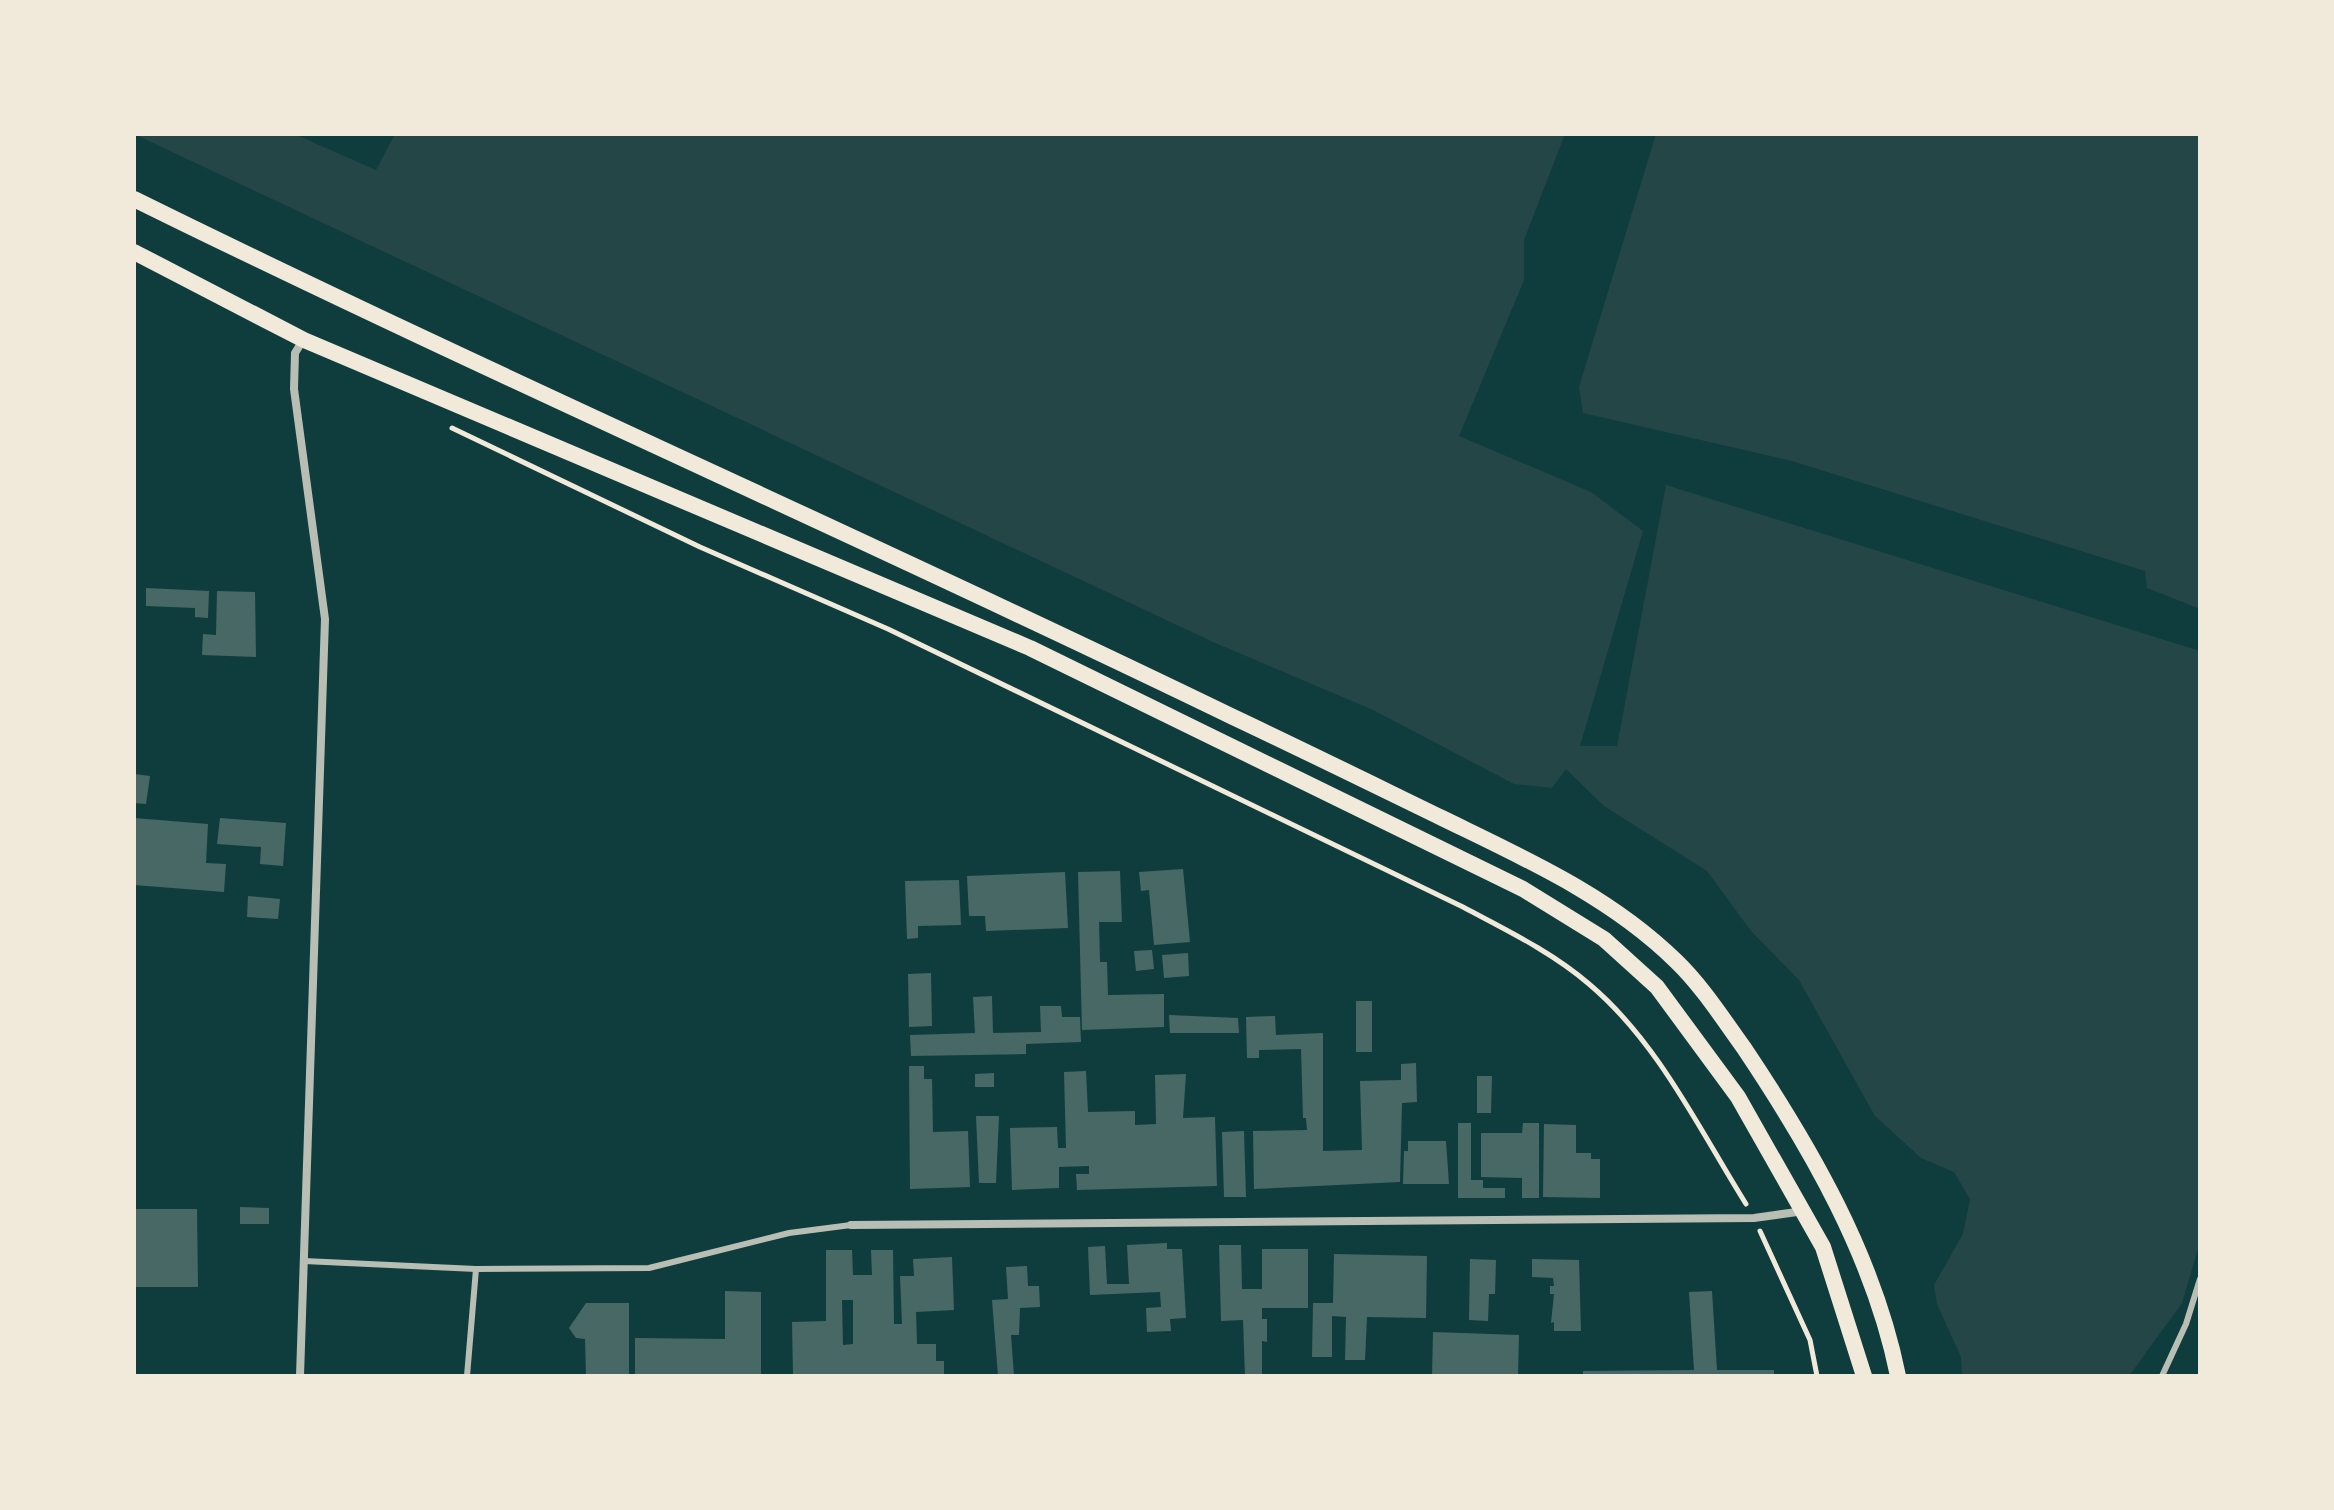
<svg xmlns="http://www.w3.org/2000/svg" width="2334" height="1510" font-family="'Crimson Pro',serif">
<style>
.green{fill:#244646}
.building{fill:#486865;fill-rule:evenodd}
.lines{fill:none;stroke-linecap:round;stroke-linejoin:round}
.path{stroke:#f1e9da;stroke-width:5}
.service{stroke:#b8beb3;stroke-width:6}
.minor{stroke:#b8beb3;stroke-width:8}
.secondary{stroke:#f1e9da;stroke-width:16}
</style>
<rect width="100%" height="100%" fill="#0f3d3e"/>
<g class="green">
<polygon points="134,134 294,134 376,170 395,134 1565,134 1524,240 1524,280 1459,436 1591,492 1643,531 1580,746 1617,746 1666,485 2200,651 2200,1242 2182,1303 2129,1376 1962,1376 1961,1357 1937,1304 1934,1285 1963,1234 1970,1199 1954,1172 1921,1158 1875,1116 1799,980 1751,931 1707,871 1604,806 1566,769 1552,788 1514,784 1373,710 1213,642"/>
<polygon points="1656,134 2200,134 2200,609 2147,588 2145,571 1792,461 1583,413 1579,387"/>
</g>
<g class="building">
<polygon points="146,588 209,591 208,618 195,617 195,608 146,606"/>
<polygon points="217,591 255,592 256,657 202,655 203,634 216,635"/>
<polygon points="134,774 150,776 146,804 134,803"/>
<polygon points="134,818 208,824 206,863 226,864 224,892 134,885"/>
<polygon points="220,818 286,823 283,866 260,864 261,847 217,844"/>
<polygon points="1183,869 1190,942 1154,945 1149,890 1141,891 1139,872"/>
<polygon points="1120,871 1122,922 1099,922 1100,962 1107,962 1108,995 1164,994 1164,1027 1082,1030 1078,872"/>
<polygon points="1065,872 1068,928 986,931 985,916 969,916 967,876"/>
<polygon points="959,880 961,925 918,926 918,938 907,939 905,881"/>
<polygon points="248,896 280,899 278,919 247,917"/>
<polygon points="1152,950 1154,969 1136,971 1134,951"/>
<polygon points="1188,953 1189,976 1164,978 1162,955"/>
<polygon points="931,973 932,1026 909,1027 908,974"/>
<polygon points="992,996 993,1033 1041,1032 1040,1006 1061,1006 1062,1017 1080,1017 1081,1042 1026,1044 1026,1054 911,1056 910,1035 975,1033 973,997"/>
<rect x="1356" y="1001" width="16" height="51"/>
<polygon points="1169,1015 1238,1018 1239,1033 1170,1033"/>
<polygon points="1275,1016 1276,1035 1323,1033 1323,1151 1362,1150 1360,1081 1401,1080 1401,1064 1416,1063 1417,1102 1402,1103 1400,1182 1254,1189 1253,1131 1307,1130 1306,1118 1303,1118 1301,1049 1259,1050 1259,1058 1247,1058 1246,1017"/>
<polygon points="909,1066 924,1066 924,1079 932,1079 933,1132 968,1131 970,1187 910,1189"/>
<polygon points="1086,1071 1088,1112 1135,1111 1135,1125 1156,1124 1155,1075 1186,1074 1183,1118 1215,1117 1217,1186 1077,1190 1076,1174 1089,1174 1089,1166 1059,1167 1059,1188 1012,1190 1010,1128 1057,1127 1058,1148 1066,1148 1064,1072"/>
<polygon points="994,1073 994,1087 975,1087 975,1074"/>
<polygon points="1477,1076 1492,1076 1491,1113 1477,1113"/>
<polygon points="976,1116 999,1116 996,1183 979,1183"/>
<polygon points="1458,1123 1471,1123 1471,1180 1483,1180 1483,1188 1505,1188 1505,1198 1458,1198"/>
<polygon points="1523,1123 1539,1123 1539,1198 1522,1198 1522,1178 1481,1177 1481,1133 1522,1133"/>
<polygon points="1544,1124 1576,1125 1576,1153 1591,1153 1591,1159 1600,1159 1600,1198 1543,1197"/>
<polygon points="1244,1131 1246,1197 1224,1197 1222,1132"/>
<polygon points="1408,1141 1446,1141 1449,1184 1403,1184 1404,1151 1408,1151"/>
<polygon points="240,1207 269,1208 269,1224 240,1224"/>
<polygon points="136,1209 197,1209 198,1287 136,1287"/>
<polygon points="1167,1243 1167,1249 1182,1249 1186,1318 1170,1319 1171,1331 1147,1332 1146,1308 1161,1307 1160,1292 1090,1295 1088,1247 1105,1246 1107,1284 1129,1284 1127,1245"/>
<polygon points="1219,1245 1241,1245 1242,1289 1262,1289 1262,1249 1308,1249 1308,1308 1262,1308 1262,1319 1267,1319 1267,1342 1262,1341 1262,1376 1245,1376 1243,1320 1221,1321"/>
<path d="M 826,1250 L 852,1250 L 853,1275 L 872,1275 L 871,1250 L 893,1250 L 894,1324 L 902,1324 L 900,1276 L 914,1276 L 913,1259 L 952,1257 L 954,1310 L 916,1312 L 917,1344 L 936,1344 L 936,1361 L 944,1361 L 944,1376 L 793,1376 L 792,1322 L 826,1321 ZM 842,1300 L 853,1300 L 853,1344 L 843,1345 Z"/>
<polygon points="1334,1254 1427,1256 1426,1318 1367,1317 1365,1360 1345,1360 1346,1317 1332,1316 1332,1357 1312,1357 1313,1303 1333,1303"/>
<polygon points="1470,1259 1496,1260 1495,1294 1489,1294 1488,1321 1469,1320"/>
<polygon points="1532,1259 1579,1260 1581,1331 1554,1331 1554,1322 1551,1323 1554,1294 1550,1294 1550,1286 1554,1286 1553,1278 1532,1277"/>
<polygon points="1027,1266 1028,1286 1039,1286 1040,1307 1020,1308 1019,1335 1011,1335 1014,1376 998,1376 992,1300 1008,1299 1006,1267"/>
<polygon points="725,1291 761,1292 761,1376 635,1376 635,1338 725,1339"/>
<polygon points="1712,1291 1717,1370 1774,1370 1774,1376 1583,1376 1583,1371 1694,1370 1689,1292"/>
<polygon points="586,1303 629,1303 629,1376 586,1376 585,1339 576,1338 569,1328"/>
<polygon points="1433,1332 1519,1335 1518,1376 1432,1376"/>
</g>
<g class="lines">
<g class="path">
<path d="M 452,428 L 700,547 L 888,629 L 1463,907 C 1506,930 1552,952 1589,984 C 1658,1042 1699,1129 1746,1204"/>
<polyline points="1760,1231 1810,1340 1817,1376"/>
</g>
<g class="service">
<polyline points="304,1261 476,1269 649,1268 789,1233 851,1225"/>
<polyline points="467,1376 476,1269"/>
<polyline points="2162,1376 2186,1324 2200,1279"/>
</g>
<g class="minor">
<polyline points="851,1225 1754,1218 1804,1211"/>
<polyline points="300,1376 325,619 294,389 295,353 303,340"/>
</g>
<g class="secondary">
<path d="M 134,199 C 497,378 869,540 1233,717 C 1303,750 1372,784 1442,818 C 1524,858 1610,896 1676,961 C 1702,986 1723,1019 1744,1048 C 1811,1148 1874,1257 1898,1376"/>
<polyline points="134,252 304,340 1030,648 1523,889 1604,939 1657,987 1738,1097 1823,1247 1864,1376"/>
</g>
</g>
<rect width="2334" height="1510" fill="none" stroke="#f1e9da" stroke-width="272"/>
</svg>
